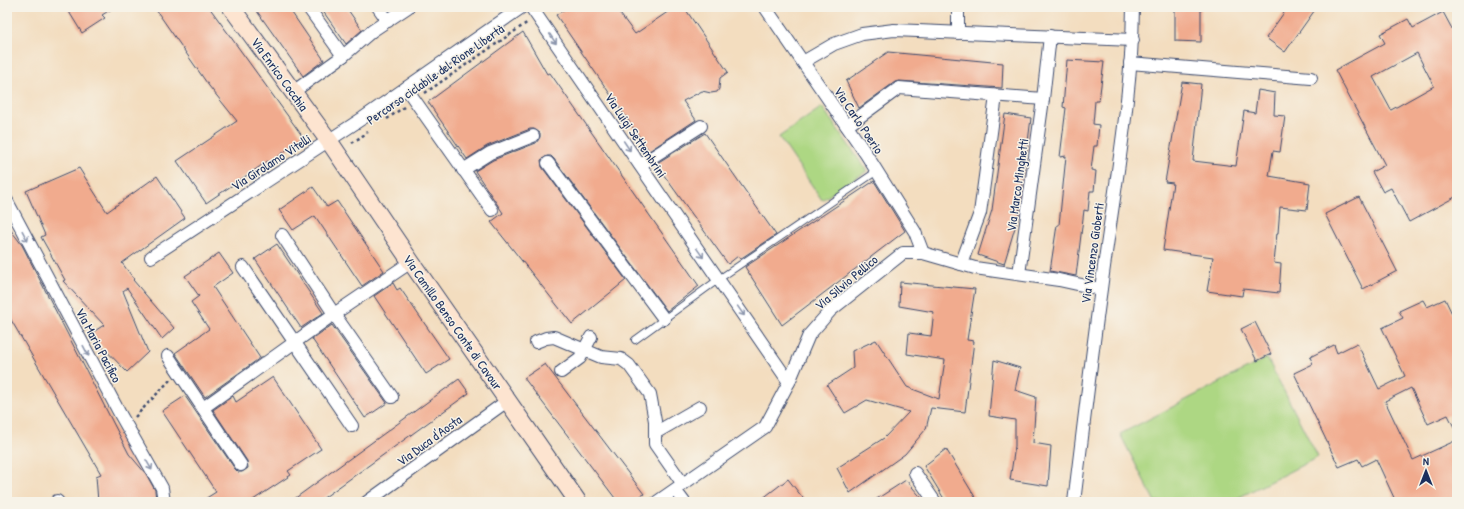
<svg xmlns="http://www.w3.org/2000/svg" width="1464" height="509" font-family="'Patrick Hand',sans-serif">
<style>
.green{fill:#add783;stroke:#648370}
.building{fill:#f1ab8e;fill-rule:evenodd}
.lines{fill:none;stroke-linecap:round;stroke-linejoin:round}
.lane-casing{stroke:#3b496d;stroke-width:8}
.street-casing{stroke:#3b496d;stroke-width:14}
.secondary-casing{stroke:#3b496d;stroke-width:19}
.path{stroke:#3b496d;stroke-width:2.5;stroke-dasharray:3 3;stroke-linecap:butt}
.lane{stroke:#fff;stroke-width:6}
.street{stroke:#fff;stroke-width:12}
.secondary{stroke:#fde4d0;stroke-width:17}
.oneway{stroke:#8d97ae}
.labels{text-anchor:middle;stroke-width:3;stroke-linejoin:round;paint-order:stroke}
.street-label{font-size:13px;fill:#1b2f5e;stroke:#f7f3e8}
</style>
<rect width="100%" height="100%" fill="#f7f3e8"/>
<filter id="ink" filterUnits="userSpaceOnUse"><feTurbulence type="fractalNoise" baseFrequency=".025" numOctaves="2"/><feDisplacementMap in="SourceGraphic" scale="8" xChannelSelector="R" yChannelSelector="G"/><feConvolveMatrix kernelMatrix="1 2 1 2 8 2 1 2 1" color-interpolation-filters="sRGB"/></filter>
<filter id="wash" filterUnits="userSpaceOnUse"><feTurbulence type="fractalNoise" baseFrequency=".012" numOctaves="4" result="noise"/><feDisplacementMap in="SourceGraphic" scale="16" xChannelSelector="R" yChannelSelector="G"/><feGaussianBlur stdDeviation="0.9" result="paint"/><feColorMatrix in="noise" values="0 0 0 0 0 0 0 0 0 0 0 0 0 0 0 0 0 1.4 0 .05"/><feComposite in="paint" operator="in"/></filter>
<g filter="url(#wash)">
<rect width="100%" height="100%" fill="#f3ddbf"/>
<g class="green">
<polygon points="822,107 867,171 822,200 779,137"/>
<polygon points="1267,358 1318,457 1230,502 1155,502 1120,434"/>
</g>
<g id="blocks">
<g class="building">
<polygon points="66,7 115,7 102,15 105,18 82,33"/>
<polygon points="154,7 209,7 303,137 270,163 268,161 206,203 177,161 237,121 209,86"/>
<polygon points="254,7 288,7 324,60 303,76"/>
<polygon points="320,7 346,7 362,30 346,44"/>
<polygon points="568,7 615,7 635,34 675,7 684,7 728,72 720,78 719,89 717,92 711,93 702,91 683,101 696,120 649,151 556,15"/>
<polygon points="1175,7 1201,7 1201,42 1175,41"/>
<polygon points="1288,7 1317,7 1285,52 1266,38"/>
<path d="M 1443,12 L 1457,38 L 1457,196 L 1409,222 L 1391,188 L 1383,192 L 1372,172 L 1385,165 L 1335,70 L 1385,43 L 1380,34 L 1408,19 L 1413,28 ZM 1417,53 L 1434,86 L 1391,110 L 1373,77 Z"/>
<polygon points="523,32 547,74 550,73 699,286 667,311 554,159 551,156 547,156 541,160 542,167 626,280 572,324 491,222 503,213 475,171 493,160 536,143 540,137 540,133 534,129 530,129 487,146 467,159 428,102"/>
<polygon points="888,52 1003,63 1002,88 899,81 895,82 859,108 846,81"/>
<polygon points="1067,60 1104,62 1099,101 1095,101 1093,124 1099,125 1097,146 1094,146 1091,170 1096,171 1094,191 1090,191 1088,211 1084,210 1076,276 1050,271 1057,225 1059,225 1066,156 1060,157 1066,108 1063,107"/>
<polygon points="1182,82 1201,84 1193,161 1236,166 1244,111 1255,113 1258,90 1275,93 1274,115 1285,116 1280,152 1273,151 1269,176 1310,183 1307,210 1280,207 1278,233 1277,233 1274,263 1281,264 1279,293 1243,289 1242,296 1207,291 1213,257 1163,250 1173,183 1165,182"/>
<polygon points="1005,114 1031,118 1019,214 1004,264 978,255 992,210"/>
<polygon points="705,133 776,235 740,259 738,256 728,264 658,167 659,166 657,163"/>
<polygon points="79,168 107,212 157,176 185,218 122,263 134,279 133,280 174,328 162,339 127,288 123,291 148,352 127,372 90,334 104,325 63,281 65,280 41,237 45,235 26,191"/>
<polygon points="874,181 905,231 782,325 745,267"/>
<polygon points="313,187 327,207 337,201 384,271 362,286 315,216 293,230 279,210"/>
<polygon points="1359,197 1397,271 1363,289 1325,214"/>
<polygon points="7,225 22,245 129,454 146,474 155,490 156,502 98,502 96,476 101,474 7,313"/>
<polygon points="277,244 323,313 301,328 255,259"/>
<polygon points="219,253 233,273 213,287 260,358 205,397 175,353 209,329 191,302 199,296 185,276"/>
<polygon points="900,282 975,289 967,340 974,341 965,412 931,408 926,429 905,454 850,493 837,468 884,438 909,412 867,400 845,413 827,385 853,368 852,351 876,340 907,387 939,399 945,360 907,354 909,333 931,336 934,312 899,306"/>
<polygon points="393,283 397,290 400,288 449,359 426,374 374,296"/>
<polygon points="1445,299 1457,324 1457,433 1448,415 1428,424 1411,388 1385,401 1413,460 1457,440 1457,502 1396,502 1376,459 1362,466 1358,459 1339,467 1294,373 1313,364 1310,357 1334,345 1337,353 1357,343 1379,389 1405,376 1382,328 1403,318 1399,311 1423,300 1427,307"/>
<polygon points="1255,322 1271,354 1257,361 1241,329"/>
<polygon points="332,325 387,403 365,418 312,339"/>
<polygon points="994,360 1020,368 1015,390 1036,397 1033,443 1051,446 1048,486 1010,480 1015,446 1015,420 989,416"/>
<polygon points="545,364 644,494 631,502 618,502 524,378"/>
<polygon points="273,377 321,449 288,471 291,475 250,502 200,502 216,492 162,411 185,396 235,469 238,472 242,472 248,468 247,461 213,410 233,396 236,402"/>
<polygon points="459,379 469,393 318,502 290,502"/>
<polygon points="946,449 978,502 946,502 924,466"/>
<polygon points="788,479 806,502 758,502"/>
<polygon points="906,480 925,502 872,502"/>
</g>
</g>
</g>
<g filter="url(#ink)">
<use href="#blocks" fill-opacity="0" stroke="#3b496d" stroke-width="1"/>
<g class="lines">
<defs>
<polyline id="lane" points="635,340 719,279 877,171"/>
<g id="street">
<polyline points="378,7 388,21"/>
<polyline points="531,7 789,382"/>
<polyline points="765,7 866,154 915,232 923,253"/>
<polyline points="958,7 958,33"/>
<polyline points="343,56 372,31 408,7"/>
<polyline points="803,62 834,44 862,34 894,30 1133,40"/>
<polyline points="1130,63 1311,78"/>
<polyline points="406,88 492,210"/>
<polyline points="293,92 343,56 308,7"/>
<polyline points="847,126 899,88 1043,99"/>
<polyline points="548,163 664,319"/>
<polyline points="640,165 701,126"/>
<polyline points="463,170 490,153 533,136"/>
<polyline points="7,201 120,414 162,488 164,502"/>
<polyline points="282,235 334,314 392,397"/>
<polyline points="151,257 363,118 522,7"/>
<polyline points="961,264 980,213 996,96"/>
<polyline points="243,267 352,426"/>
<polyline points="1019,274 1043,99 1050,36"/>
<polyline points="536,342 546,338 554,337 601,357 621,359 629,365 650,394 655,421 655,444 683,484"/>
<polyline points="168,356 241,465"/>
<polyline points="561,372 580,358 591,337"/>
<polyline points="203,408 334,314 411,262"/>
<polyline points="655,433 700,407"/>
<polyline points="915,473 935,502"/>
<polyline points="675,490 684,502"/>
<polyline points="57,501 58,502"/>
<polyline points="367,502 507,401"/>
<polyline points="657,502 765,427 789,382 809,335 831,310 903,253 923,253 975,268 1059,280 1100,289"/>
<path d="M 1074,502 C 1083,431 1091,360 1101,289 C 1113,196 1132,101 1133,7"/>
</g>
<polyline id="secondary" points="231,7 329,141 411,262 578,502"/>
</defs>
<use href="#lane" class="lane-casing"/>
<use href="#street" class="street-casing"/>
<use href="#secondary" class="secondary-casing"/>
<g class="path">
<polyline points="425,93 528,22"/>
<polyline points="387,119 404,107"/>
<polyline points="352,143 368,132"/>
<polyline points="135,417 170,380"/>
</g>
<use href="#lane" class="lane"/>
<use href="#street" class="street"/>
<use href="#secondary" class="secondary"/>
</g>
<defs><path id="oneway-shaft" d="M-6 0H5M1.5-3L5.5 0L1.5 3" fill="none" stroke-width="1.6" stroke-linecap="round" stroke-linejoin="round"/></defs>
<g class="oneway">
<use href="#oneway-shaft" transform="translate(553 39) rotate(56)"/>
<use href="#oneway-shaft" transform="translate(627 146) rotate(56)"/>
<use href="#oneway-shaft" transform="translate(25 236) rotate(62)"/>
<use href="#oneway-shaft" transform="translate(700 253) rotate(55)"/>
<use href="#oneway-shaft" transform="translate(741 311) rotate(55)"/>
<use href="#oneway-shaft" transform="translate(86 351) rotate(62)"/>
<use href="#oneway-shaft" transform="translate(149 465) rotate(60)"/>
</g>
</g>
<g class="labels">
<g class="street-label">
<text transform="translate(280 74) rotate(54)" y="5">Via Enrico Cocchia</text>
<text transform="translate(435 74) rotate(-35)" y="5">Percorso ciclabile del Rione Libertà</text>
<text transform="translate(859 120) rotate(56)" y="5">Via Carlo Poerio</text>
<text transform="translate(636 135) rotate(56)" y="5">Via Luigi Settembrini</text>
<text transform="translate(271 162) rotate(-33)" y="5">Via Girolamo Vitelli</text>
<text transform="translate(1017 185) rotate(-82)" y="5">Via Marco Minghetti</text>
<text transform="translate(1092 253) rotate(-82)" y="5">Via Vincenzo Gioberti</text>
<text transform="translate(846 282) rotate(-40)" y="5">Via Silvio Pellico</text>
<text transform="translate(453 322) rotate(55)" y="5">Via Camillo Benso Conte di Cavour</text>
<text transform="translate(99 345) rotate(62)" y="5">Via Maria Pacifico</text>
<text transform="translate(429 440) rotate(-36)" y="5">Via Duca d'Aosta</text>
</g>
</g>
<rect width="1464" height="509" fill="none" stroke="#f7f3e8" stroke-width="24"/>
<g transform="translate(1426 471)" stroke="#f7f3e8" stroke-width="3" paint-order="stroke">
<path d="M0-3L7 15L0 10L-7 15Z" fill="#1b2f5e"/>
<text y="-6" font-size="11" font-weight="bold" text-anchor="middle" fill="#1b2f5e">N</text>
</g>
</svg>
